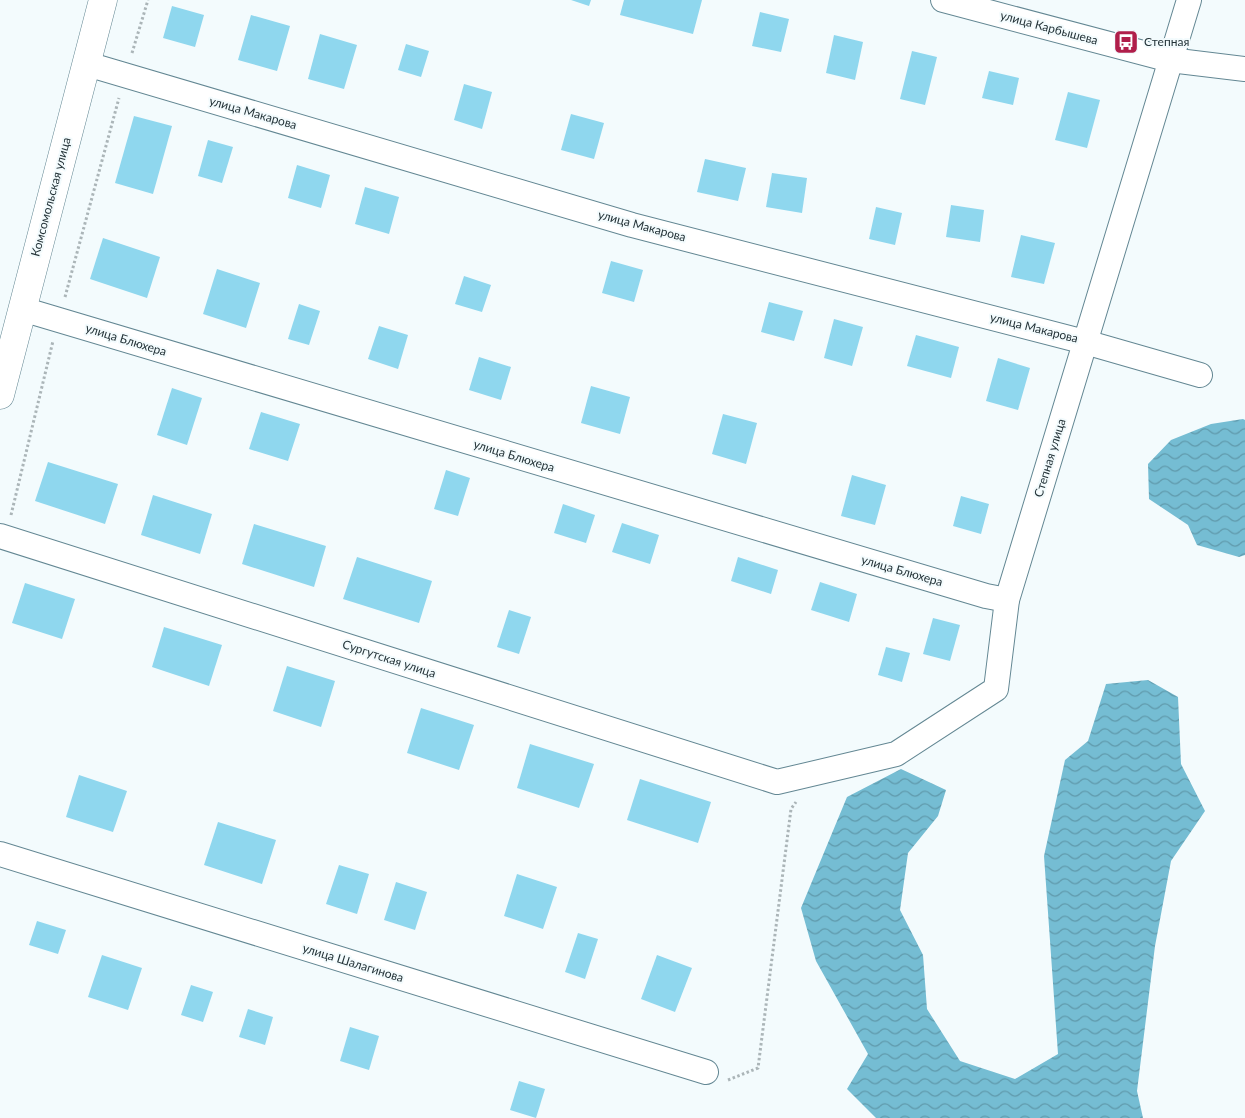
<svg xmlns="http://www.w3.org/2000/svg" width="1245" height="1118" font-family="Lato,sans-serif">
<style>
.water{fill:url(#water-waves)}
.building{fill:#8fd7ee}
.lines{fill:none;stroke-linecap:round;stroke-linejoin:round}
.street-casing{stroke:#638793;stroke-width:26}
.secondary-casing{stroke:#638793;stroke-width:29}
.path{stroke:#abb5b8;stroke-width:3;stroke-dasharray:2.5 2.5;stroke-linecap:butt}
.street{stroke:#fff;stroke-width:24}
.secondary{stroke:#fff;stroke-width:28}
.labels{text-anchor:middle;stroke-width:4;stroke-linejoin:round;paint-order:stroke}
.street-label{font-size:12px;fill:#243338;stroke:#f3fbfd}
.poi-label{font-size:12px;fill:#243338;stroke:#f3fbfd;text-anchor:start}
</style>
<defs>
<pattern id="water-waves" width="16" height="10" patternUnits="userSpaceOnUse" patternTransform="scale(1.25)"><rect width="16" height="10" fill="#75bdd3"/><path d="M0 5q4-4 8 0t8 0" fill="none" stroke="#609aac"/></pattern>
</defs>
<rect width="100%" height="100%" fill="#f3fbfd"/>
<g class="water">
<polygon points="1243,419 1245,420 1245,555 1239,557 1197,545 1188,525 1149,499 1148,464 1171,440 1211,424"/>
<polygon points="1148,680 1178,697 1181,764 1205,811 1171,861 1155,946 1137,1091 1143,1118 876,1118 847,1089 868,1054 816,961 801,908 847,797 901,769 946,790 938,816 908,853 900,910 923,955 927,1009 960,1061 1015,1079 1058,1054 1044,856 1065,760 1088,741 1106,684"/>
</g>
<g class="building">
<polygon points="571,0 591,0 589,6"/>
<polygon points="624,0 702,0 693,34 620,15"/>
<polygon points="172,6 204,15 195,47 163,38"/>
<polygon points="760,12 789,19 781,52 752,46"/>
<polygon points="251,15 290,26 277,71 238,60"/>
<polygon points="320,34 357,45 344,89 308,79"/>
<polygon points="834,35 863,42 855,80 826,73"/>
<polygon points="406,44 429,51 421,77 398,70"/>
<polygon points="912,51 937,57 925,105 900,99"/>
<polygon points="989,71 1019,78 1013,105 982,98"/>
<polygon points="464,84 492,92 482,129 454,120"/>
<polygon points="1068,92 1100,100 1087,148 1055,140"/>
<polygon points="571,114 604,123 594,159 561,150"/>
<polygon points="134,116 172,126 153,194 115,183"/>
<polygon points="208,140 233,147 222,183 198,176"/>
<polygon points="705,159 746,168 738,201 697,192"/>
<polygon points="297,165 330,175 321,208 288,198"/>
<polygon points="772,173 807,178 802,213 766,207"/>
<polygon points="365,187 399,197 389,234 355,224"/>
<polygon points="951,205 984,210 980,242 946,237"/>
<polygon points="876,207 902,213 895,245 869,239"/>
<polygon points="1021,235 1055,243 1044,284 1011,277"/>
<polygon points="103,238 160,257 147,298 90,279"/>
<polygon points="611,261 643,270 634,302 602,293"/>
<polygon points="217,269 260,283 246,328 203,314"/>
<polygon points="464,276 491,285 482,312 455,304"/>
<polygon points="769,302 803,311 794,341 761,332"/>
<polygon points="299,304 320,311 309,345 288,339"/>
<polygon points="834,319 863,327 852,366 824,358"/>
<polygon points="379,326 408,335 398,369 368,359"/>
<polygon points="916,335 959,347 951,378 907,366"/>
<polygon points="479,357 511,367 501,400 469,390"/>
<polygon points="998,358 1030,368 1018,410 986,401"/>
<polygon points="591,386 630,397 620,434 581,423"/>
<polygon points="172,388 202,398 187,445 157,435"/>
<polygon points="261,412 300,424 288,461 249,449"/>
<polygon points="723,414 757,423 746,464 712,454"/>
<polygon points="48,462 118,484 105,524 35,501"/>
<polygon points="446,470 470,478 458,516 434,509"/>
<polygon points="852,475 886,485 875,525 841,516"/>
<polygon points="153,495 212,514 200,554 141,535"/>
<polygon points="961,496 989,504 981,534 953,526"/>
<polygon points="563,504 595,515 586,543 554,533"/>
<polygon points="622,523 659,535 650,564 612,552"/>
<polygon points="254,524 326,546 314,587 242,564"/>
<polygon points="357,557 432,581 419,623 343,599"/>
<polygon points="738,557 778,570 771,594 731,581"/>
<polygon points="820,582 857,594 849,622 811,610"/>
<polygon points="25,583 75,599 62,639 12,623"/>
<polygon points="509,610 531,617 519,654 497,647"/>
<polygon points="933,618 960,625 950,661 923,654"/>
<polygon points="164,627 222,645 209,686 152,667"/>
<polygon points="886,647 910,653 902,682 878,675"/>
<polygon points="287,666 335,681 321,727 273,711"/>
<polygon points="421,708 474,725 459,770 407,753"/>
<polygon points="530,744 594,764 579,808 517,788"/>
<polygon points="79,775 127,791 113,832 66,817"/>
<polygon points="640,779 711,802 698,843 627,820"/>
<polygon points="218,822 276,840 262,884 204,865"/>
<polygon points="339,865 369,874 357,914 326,904"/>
<polygon points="517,874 557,887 543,929 504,916"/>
<polygon points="396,882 427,892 415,930 384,920"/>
<polygon points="37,921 66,930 58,954 29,945"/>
<polygon points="578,933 598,939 585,979 565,972"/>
<polygon points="102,955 142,968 128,1010 88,997"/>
<polygon points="657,955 692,968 675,1012 641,999"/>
<polygon points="191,985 213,992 203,1022 181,1015"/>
<polygon points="248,1009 273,1017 265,1045 239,1037"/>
<polygon points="350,1027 379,1036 369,1070 340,1061"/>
<polygon points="519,1081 545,1089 536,1118 510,1110"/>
</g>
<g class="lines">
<defs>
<g id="street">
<polyline points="943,0 1170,60 1245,69"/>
<polyline points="87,64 632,225 1085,342 1200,375"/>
<polyline points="22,309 986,596 1007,600"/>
<polyline points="0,536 777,782 896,754 996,689 1007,600 1189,0"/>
<polyline points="0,854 706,1072"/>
</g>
<polyline id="secondary" points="0,395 103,0"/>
</defs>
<use href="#street" class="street-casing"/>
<use href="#secondary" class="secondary-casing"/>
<g class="path">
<polyline points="132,53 148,0"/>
<polyline points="65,297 119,98"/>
<polyline points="11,515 53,341"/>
<polyline points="728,1080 758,1068 791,809 796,802"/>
</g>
<use href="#street" class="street"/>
<use href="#secondary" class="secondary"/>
</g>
<defs>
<symbol id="bus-square" viewBox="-11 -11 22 22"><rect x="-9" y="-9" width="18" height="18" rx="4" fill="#b01e4a" stroke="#f3fbfd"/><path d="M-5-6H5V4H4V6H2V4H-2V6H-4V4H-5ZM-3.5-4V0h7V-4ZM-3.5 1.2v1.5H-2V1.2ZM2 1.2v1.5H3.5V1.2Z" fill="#fff"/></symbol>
</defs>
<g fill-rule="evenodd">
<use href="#bus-square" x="1112" y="28" width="28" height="28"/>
</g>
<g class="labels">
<g class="street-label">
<text transform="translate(1049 28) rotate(15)" y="4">улица Карбышева</text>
<text transform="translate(253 113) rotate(16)" y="4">улица Макарова</text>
<text transform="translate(51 197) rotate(-75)" y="4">Комсомольская улица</text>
<text transform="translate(642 226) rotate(15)" y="4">улица Макарова</text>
<text transform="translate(1034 328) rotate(14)" y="4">улица Макарова</text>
<text transform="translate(126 340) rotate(17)" y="4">улица Блюхера</text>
<text transform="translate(514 456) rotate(17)" y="4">улица Блюхера</text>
<text transform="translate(1050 458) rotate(-73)" y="4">Степная улица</text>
<text transform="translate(902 571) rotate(16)" y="4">улица Блюхера</text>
<text transform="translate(389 659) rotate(18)" y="4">Сургутская улица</text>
<text transform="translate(353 963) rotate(17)" y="4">улица Шалагинова</text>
</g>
<g class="poi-label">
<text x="1144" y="46">Степная</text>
</g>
</g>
</svg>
